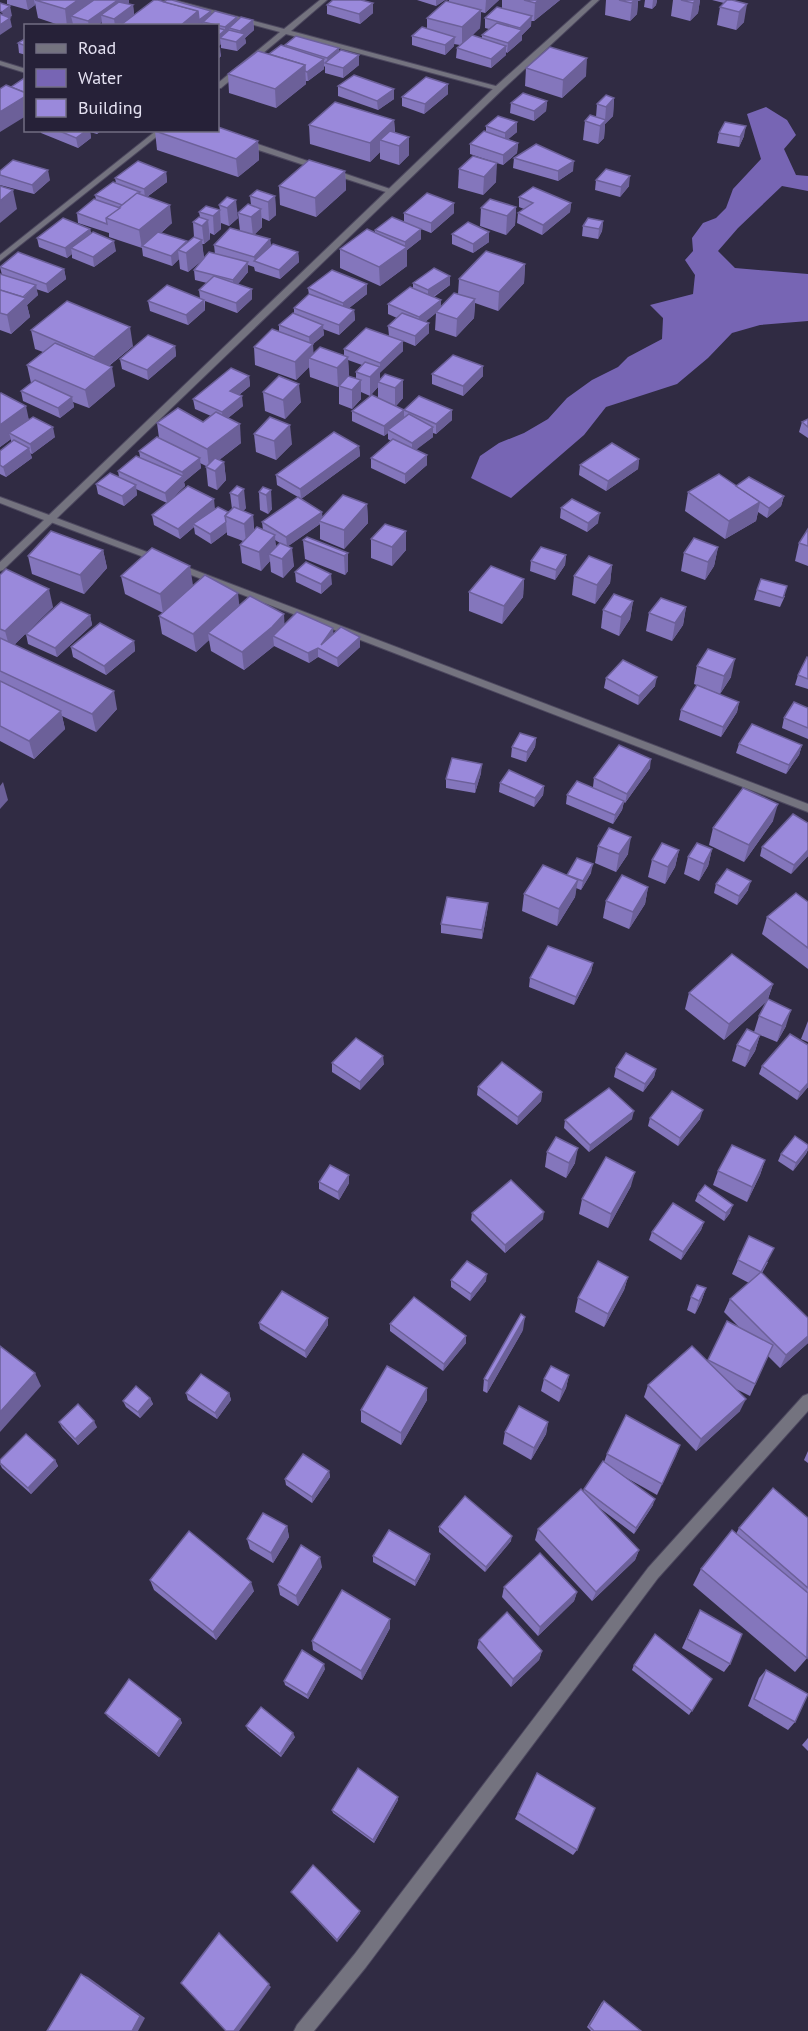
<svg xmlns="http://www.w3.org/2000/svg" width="808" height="2031" font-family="'PT Sans',sans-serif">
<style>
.water{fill:#7765b4}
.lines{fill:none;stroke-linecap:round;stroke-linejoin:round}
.minor-casing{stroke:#4d485f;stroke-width:2}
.tertiary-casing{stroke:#4d485f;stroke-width:2}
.minor{fill:#74737f;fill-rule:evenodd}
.tertiary{fill:#74737f;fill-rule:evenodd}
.wall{fill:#8476bc;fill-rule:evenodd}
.shaded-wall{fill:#6c6099}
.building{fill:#9a89db;stroke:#6c6099;stroke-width:1.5}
</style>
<rect width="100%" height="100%" fill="#302b43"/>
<polygon class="water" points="766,107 787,120 796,135 784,149 796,175 808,176 808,191 782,186 738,228 718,251 735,268 808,274 808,321 760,325 732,333 708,358 677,384 606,407 584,435 511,498 471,478 480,456 499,443 524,433 548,419 567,398 592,380 618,367 628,357 662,339 663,318 650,305 693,294 695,275 685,260 693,251 692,238 703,223 716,218 726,208 733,189 761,159 747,114"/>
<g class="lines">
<defs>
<g id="minor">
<polygon points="163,0 174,0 284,29 320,0 327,0 291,31 503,88 496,90 286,34 221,88 218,88 218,83 280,32"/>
<polygon points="0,61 26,69 26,73 0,65"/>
<polygon points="157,130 165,130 0,261 0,255"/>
<polygon points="240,140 246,140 396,191 389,193 240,144"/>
<polygon points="51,516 163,558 165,560 160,563 157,562 48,521 46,519"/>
<polygon points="176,563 808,804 808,812 173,568 173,564"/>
<polygon points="808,1394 808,1411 658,1578 366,1967 314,2031 294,2031 297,2025 354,1955 648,1568 803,1396"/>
</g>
<polygon id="tertiary" points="592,0 599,0 502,90 3,570 0,571 0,562 44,520 0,503 0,497 49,515 496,86"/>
</defs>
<use href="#minor" class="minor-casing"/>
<use href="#tertiary" class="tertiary-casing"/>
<use href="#minor" class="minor"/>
<use href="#tertiary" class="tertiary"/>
</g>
<g class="wall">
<polygon points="7,0 129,0 129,3 127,4 133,5 134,15 120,26 105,26 102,25 102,22 97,26 73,26 73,24 70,26 62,26 38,18 35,3 35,5 28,10 7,4"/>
<polygon points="417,0 445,0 436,6"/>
<polygon points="449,0 499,0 485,13 481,12 480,28 472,35 482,38 482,35 489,29 485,28 485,18 502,8 502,0 560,0 534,21 531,21 531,26 522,35 522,40 507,53 506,52 506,55 491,68 456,58 457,48 460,45 454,44 454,46 445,55 412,45 412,36 427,29 427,18 449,2"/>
<polygon points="606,0 641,0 638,1 637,14 630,21 605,15"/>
<polygon points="645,0 657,0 656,5 652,9 644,7"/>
<polygon points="673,0 700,0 698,13 690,21 671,16"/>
<polygon points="712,0 733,0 744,22 736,30 717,25 720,7 724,3"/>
<polygon points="373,3 373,13 360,24 327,14 327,5"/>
<polygon points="211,15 238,20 253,20 254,30 245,38 246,43 237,51 221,48 221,44 218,46 221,56 218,59 218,26 122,26 122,24"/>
<polygon points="26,38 26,55 19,53 18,43"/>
<polygon points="285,45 339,48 339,51 359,55 359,65 343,78 325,73 325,67 324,66 324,69 308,81 306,81 306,84 276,108 229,93 228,74 285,47"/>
<polygon points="526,68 586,76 562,98 525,86"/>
<polygon points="338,86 394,89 394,99 378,110 338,96"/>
<polygon points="448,94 424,114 402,106 402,97"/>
<polygon points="614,98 613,116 605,124 604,138 598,144 583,140 585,121 596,117 597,104"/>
<polygon points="547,101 546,111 534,121 510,113 511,103"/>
<polygon points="394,120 395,132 409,155 399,165 380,159 380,152 370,162 310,144 309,125"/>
<polygon points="486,126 517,132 508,139 518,143 517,153 503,165 470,154 470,144 486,132"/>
<polygon points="40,130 102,130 97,134 90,132 91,138 78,148 41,133"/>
<polygon points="155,131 258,141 259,160 238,177 157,150"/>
<polygon points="719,133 744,136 739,147 717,143"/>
<polygon points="473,156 496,182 483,195 458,188 459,169"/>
<polygon points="514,158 573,171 558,181 513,168"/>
<polygon points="0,171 50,180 34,194 0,185"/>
<polygon points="345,171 346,190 316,217 280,205 279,186"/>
<polygon points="166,172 167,182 147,197 172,223 161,233 187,243 194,237 193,222 200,217 199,212 220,210 219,205 227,197 238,218 229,226 221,223 221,229 214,235 210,233 210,239 204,244 202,244 204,258 215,254 214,245 240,231 238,213 251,205 250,196 275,196 276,215 269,221 262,218 262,227 254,235 270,239 271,246 298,252 299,262 280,279 255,271 254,267 248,265 248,272 238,284 252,289 252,299 237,313 205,301 205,310 188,325 150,311 148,301 200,298 199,290 207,283 195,280 194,270 201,261 188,272 180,269 179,259 172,266 143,256 142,248 109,237 109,233 78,223 77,213 96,200 95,195 116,183 115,178"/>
<polygon points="596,180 629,186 620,197 595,190"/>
<polygon points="519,197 571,203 570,212 542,235 517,223 518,213 524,209 519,207"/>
<polygon points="516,207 515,225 506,235 480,226 481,208"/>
<polygon points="404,213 454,213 431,233 421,229 421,239 407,250 407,266 380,286 340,268 340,249 375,233 375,230 404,222"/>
<polygon points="603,221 602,231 598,239 582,236 583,226"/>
<polygon points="90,229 91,233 116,251 94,267 72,258 72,254 67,258 39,247 37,238"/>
<polygon points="452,234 489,242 473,253 452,244"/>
<path d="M 525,264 L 524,283 L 498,311 L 475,303 L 474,318 L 456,337 L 435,330 L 436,313 L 425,322 L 429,323 L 429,333 L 415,346 L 403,341 L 403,351 L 380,372 L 380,380 L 385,374 L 403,398 L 396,406 L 404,410 L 452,410 L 452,420 L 436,434 L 433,433 L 433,437 L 415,450 L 427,455 L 427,465 L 405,484 L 371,468 L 371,458 L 391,441 L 388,439 L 388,433 L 384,436 L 352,421 L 352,411 L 378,398 L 378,387 L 370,396 L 361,392 L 361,399 L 352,409 L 339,404 L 339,386 L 338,387 L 310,377 L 309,367 L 296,380 L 255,365 L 254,347 L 279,332 L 279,325 L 294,313 L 294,308 L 309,295 L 308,288 L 367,284 L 367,294 L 349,308 L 354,310 L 355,320 L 339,335 L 323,329 L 324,335 L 313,344 L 313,353 L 344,355 L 344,349 L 389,336 L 388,326 L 397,318 L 388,314 L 388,304 L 413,288 L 413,283 L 450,285 L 434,297 L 441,300 L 441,307 L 458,294 L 459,279 ZM 348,360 L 362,365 L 356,372 L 356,379 L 349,376 Z"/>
<polygon points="0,267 64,269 66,279 48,293 36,289 38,295 27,305 30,317 11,334 0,330 0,275 2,275"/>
<polygon points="31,330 133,346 109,366 115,386 89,408 73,402 74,407 60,418 23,401 21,391 31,383 27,365 43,352 35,349"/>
<polygon points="175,346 176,356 148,380 122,369 120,359"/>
<polygon points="432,374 483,376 463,396 432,384"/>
<polygon points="249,376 250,386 239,395 243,406 228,418 241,443 219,460 224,462 226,480 217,490 208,486 206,466 200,463 201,468 184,482 185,486 167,503 136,489 137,495 124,506 98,494 96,484 119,477 118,471 140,457 139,451 159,438 157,423 203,422 211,416 195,409 193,399"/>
<polygon points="263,392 301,402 285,419 265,411"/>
<polygon points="0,394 29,419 55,437 32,454 30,453 32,458 6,477 0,474 0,451 11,442 11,439 0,447"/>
<polygon points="808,419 808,438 799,432 802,422"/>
<polygon points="254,434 292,444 276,460 256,452"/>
<path d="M 359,446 L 360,456 L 301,499 L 322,512 L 322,517 L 367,504 L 368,523 L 344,549 L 320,539 L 320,524 L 288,546 L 294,566 L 283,578 L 271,572 L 270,561 L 261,571 L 242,563 L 240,545 L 243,541 L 227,535 L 227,532 L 211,544 L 195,534 L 194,527 L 180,539 L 154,525 L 152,515 L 215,509 L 228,512 L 232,509 L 230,493 L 237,486 L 246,508 L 243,511 L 253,515 L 254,530 L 263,530 L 262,522 L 298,497 L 277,485 L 276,475 ZM 275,540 L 280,543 L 276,547 Z"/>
<polygon points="639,459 638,469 606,491 579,475 580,465"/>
<polygon points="736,486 784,496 781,506 767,518 758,512 756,521 725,539 685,511 688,492"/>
<polygon points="263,487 272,509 268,514 260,510 259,492"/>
<polygon points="561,508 598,523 587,532 560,518"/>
<polygon points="808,529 808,566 795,561 799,543"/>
<polygon points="406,531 406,550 392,566 371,558 371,539"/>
<polygon points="303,540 348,553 348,571 345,575 305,559"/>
<polygon points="718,547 714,566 705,580 681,571 684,553"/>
<polygon points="103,550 107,568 84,594 32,574 28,556"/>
<polygon points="566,555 565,565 555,580 530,571 531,561"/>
<polygon points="612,565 610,583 595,604 572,595 574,576"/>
<polygon points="295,572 332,584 321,594 296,582"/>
<polygon points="0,575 53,607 14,645 117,709 96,732 62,716 65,729 34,759 0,741"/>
<polygon points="121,576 193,585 166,610 240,606 285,624 333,628 333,634 360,637 360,647 338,667 318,657 309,663 274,646 244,670 211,651 209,640 196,652 162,634 159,616 163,613 125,594"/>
<polygon points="524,579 523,597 502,624 469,611 469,592"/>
<polygon points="757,590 785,596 780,607 754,600"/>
<polygon points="633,601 630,619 619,636 601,628 603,610"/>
<polygon points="686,607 683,625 672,641 646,631 649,613"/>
<polygon points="90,615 92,625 57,657 28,644 26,634"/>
<polygon points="134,641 135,651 106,675 73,657 71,647"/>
<polygon points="808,658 808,689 795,685 798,675"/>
<polygon points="697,666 731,677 720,694 694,684"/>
<polygon points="606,678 655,686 638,705 604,688"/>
<polygon points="739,702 737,712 721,737 679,720 681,710"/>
<polygon points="808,708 808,739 782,728 784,718"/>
<polygon points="536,738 535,747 526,762 511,757 512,747"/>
<polygon points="739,744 802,745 799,755 786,774 736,753"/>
<polygon points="650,768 625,803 624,802 622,810 613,824 566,804 567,795 593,787 594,778"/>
<polygon points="481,773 475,793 446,788 446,779"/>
<polygon points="500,783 544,786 543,795 534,807 499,792"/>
<polygon points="773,821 744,862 709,845 713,828"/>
<polygon points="808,823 808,856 791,874 760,856 762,847"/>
<polygon points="598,846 628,854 616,872 595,863"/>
<polygon points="712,849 708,866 699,881 684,874 688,857"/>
<polygon points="679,850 675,867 665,884 648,877 652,860"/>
<polygon points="591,873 581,890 576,888 575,897 557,926 522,911 524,894 567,876 567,875"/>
<polygon points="716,884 748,890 737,905 714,893"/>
<polygon points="648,887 645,904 629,929 603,918 606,901"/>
<polygon points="808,902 808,969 762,934 767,917"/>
<polygon points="488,903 487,912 482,939 441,933 441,924"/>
<polygon points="593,963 591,972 574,1005 529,987 530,978"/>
<polygon points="773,984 768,999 786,1026 777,1042 760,1035 755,1051 745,1067 732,1061 737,1045 754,1032 759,1016 766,1002 724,1040 685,1009 689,993"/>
<polygon points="808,1021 808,1042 801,1039"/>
<polygon points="808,1045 808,1087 797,1100 759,1074 762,1066"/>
<polygon points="332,1063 384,1064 360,1090 332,1072"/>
<polygon points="616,1068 656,1069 654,1077 643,1092 614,1077"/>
<polygon points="478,1087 542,1092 541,1101 517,1125 477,1095"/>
<polygon points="650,1118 700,1119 678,1146 648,1126"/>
<polygon points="632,1119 589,1152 564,1128 565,1120"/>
<polygon points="808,1145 808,1150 806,1154 793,1171 778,1161 781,1154"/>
<polygon points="547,1152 575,1163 566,1178 545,1167"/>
<polygon points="765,1160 760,1175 747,1202 713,1185 718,1171"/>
<polygon points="319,1182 349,1183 339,1200 319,1189"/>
<polygon points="631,1186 608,1228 579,1214 582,1199"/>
<polygon points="698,1194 730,1213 724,1221 695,1201"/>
<polygon points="472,1213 543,1219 505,1253 471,1220"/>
<polygon points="704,1222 701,1230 681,1260 649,1240 652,1232"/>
<polygon points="738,1260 768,1262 762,1273 808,1318 808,1343 780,1368 768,1356 750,1396 736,1389 740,1411 696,1451 644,1397 648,1385 707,1361 740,1328 724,1312 730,1299 749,1283 732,1274"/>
<polygon points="628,1277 624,1290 604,1327 575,1312 578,1298"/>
<polygon points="451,1280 486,1281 470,1301 451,1287"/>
<polygon points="706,1288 701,1302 695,1314 687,1310 691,1297"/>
<polygon points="328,1318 328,1325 306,1358 260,1329 259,1323"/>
<polygon points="390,1324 466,1343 443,1371 390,1331"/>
<polygon points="523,1330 487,1393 483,1391 484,1379"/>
<polygon points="569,1375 566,1388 559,1402 541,1391 544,1379"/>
<polygon points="186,1393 229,1393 231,1400 217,1419 188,1400"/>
<polygon points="150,1398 153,1404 140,1418 126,1407 123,1401"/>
<polygon points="427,1400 401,1445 361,1422 361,1410"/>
<polygon points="59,1422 97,1427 78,1445 62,1428"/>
<polygon points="548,1422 546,1434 531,1460 503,1444 505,1432"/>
<polygon points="680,1445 657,1495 625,1477 653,1505 634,1534 597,1506 639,1550 635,1560 592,1601 535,1540 538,1529 583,1492 584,1489 604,1462 607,1454"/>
<polygon points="808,1451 808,1463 804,1460"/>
<polygon points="0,1460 55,1460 58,1466 31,1494 2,1468 0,1464"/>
<polygon points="329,1471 330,1477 312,1503 286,1485 285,1479"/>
<polygon points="808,1518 808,1657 795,1672 693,1585 701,1569 736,1534 739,1528"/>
<polygon points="287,1526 289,1537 273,1563 250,1549 247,1539"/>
<polygon points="439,1527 511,1541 485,1572 439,1532"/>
<polygon points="373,1556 430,1559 415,1586 373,1562"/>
<polygon points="322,1567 298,1606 280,1595 278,1585"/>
<polygon points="150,1580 254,1591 216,1640 154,1590"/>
<polygon points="504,1587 577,1592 574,1601 538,1636 502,1597"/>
<polygon points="700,1610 730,1664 724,1672 682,1648 695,1619"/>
<polygon points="390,1628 362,1680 313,1650 312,1641"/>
<polygon points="479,1640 542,1651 539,1660 511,1687 477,1648"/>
<polygon points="634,1665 712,1679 689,1715 632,1670"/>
<polygon points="325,1669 308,1699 285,1685 284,1681"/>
<polygon points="766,1670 795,1722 788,1730 748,1706 759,1678"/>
<polygon points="105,1713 180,1719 182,1723 159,1757 108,1717"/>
<polygon points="246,1726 295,1737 281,1757 248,1730"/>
<polygon points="808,1738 808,1751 802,1745"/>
<polygon points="398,1797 398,1800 374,1843 333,1813 332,1810"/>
<polygon points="518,1813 577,1850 573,1855 515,1819"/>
<polygon points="291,1892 360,1911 360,1913 337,1942"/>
<polygon points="604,2001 641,2031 591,2031 587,2027 602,2002"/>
</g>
<g class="shaded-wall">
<polygon points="26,0 34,0 35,5 28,10"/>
<polygon points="78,0 106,0 71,16 73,24 70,26 67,26 65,9"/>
<polygon points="118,0 129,0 129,3 108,17 101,15 102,22 97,26 89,26 88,21"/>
<polygon points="436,0 445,0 436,6"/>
<polygon points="486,0 499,0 485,13"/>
<polygon points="539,0 560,0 534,21 535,3"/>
<polygon points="632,0 641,0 638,1 637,14 630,21"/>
<polygon points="653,0 657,0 656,5 652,9"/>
<polygon points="696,0 700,0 698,13 690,21 693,3"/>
<polygon points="373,3 373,13 360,24 359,14"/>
<polygon points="747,4 744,22 736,30 739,12"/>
<polygon points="133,5 134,15 120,26 115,26 114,19"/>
<polygon points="10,6 12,16 4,21 2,12"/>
<polygon points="481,10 480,28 462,46 462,27"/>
<polygon points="198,11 211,11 212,20 203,22 203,26 180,26"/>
<polygon points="532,16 531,26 522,35 522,40 507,53 508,43 519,33 520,28"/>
<polygon points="237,17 238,27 229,28 229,34 220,38 221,44 218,47 218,36 225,30 225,27"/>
<polygon points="10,18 12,27 0,35 0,25"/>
<polygon points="253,20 254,30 245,38 246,43 237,51 236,42 241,37 240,31"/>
<polygon points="455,37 454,46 445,55 445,45"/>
<polygon points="506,46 506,55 491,68 491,59"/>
<polygon points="220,47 221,56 218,59 218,49"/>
<polygon points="339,48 339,58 328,64 327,58"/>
<polygon points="359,55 359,65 343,78 343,68"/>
<polygon points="587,58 586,76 562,98 563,80"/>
<polygon points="324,59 324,69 308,81 307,72"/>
<polygon points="305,65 306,84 276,108 275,89"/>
<polygon points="448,84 448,94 424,114 425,104"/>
<polygon points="394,89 394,99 378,110 377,101"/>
<polygon points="26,96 26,116 0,132 0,112"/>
<polygon points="614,98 613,116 605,124 604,138 598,144 600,126 605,120 606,107"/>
<polygon points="547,101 546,111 534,121 534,111"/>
<polygon points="394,120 395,138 380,140 380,152 370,162 370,143"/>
<polygon points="517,122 517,132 505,142 505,133"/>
<polygon points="746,126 744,136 739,147 740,137"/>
<polygon points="87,130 90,130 91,138 78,148 76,138"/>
<polygon points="96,130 102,130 97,134"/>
<polygon points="409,137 409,155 399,165 399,146"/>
<polygon points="258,141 259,160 238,177 236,159"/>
<polygon points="518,143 517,153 503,165 503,155"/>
<polygon points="574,161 573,171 558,181 558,171"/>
<polygon points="497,163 496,182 483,195 484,177"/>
<polygon points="48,170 50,180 34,194 32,185"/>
<polygon points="345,171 346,190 316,217 315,198"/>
<polygon points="166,172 167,182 145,198 144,189"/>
<polygon points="630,176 629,186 620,197 621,187"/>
<polygon points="13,190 17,209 0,223 0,201"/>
<polygon points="275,196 276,215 269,221 268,202"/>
<polygon points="236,200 238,218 229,226 227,208"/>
<polygon points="454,203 454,213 431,233 431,223"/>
<polygon points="571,203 570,212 542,235 543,225"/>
<polygon points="170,205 172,223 144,247 142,246 142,249 139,230"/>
<polygon points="516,207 515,225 506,235 507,216"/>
<polygon points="261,209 262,227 253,236 251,217"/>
<polygon points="220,210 221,229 214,235 213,216"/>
<polygon points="208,220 210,239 204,244 202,226"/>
<polygon points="603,221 602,231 598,239 599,229"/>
<polygon points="90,229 92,239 71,248 72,254 67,258 65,248"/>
<polygon points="421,229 421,239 407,250 407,266 380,286 379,267 405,248 405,242"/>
<polygon points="489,232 489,242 473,253 473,244"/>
<polygon points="270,239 271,249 255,261 254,257"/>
<polygon points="202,240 204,259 188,272 186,253"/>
<polygon points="114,241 116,251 94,267 93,257"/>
<polygon points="187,241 188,251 178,250 179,259 172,266 171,256"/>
<polygon points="298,252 299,262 280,279 279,270"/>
<polygon points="248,262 248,272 233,290 233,280"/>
<polygon points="525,264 524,283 498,311 499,292"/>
<polygon points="64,269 66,279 48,293 46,284"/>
<polygon points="450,276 450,285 428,300 428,290"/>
<polygon points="367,284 367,294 343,313 343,303"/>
<polygon points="36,285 38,295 27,305 30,317 11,334 7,315"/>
<polygon points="252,289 252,299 237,313 236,303"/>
<polygon points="475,299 474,318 456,337 457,319"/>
<polygon points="204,300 205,310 188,325 186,315"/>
<polygon points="441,300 441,309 436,312 436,313 419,327 419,317"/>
<polygon points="354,310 355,320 339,335 339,325"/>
<polygon points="429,323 429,333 415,346 415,336"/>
<polygon points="323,325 324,335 313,344 314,360 309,358 309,367 296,380 295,362 310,347 309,337"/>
<polygon points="130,327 133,346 97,375 94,357"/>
<polygon points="403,341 403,351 380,373 380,363"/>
<polygon points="175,346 176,356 148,380 147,370"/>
<polygon points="348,357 349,376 338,387 337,368"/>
<polygon points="483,366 483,376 463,396 463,386"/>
<polygon points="112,367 115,386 89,408 85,390"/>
<polygon points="380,367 380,383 378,382 378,387 370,396 370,377"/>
<polygon points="249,376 250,386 231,401 230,391"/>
<polygon points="361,380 361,399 352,409 352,390"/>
<polygon points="403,380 403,398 395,407 395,388"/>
<polygon points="299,384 301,402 285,419 283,400"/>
<polygon points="242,396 243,406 223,422 222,412"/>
<polygon points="72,397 74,407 60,418 58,408"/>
<polygon points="26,406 30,425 9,433 11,439 0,447 0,425"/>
<polygon points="404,410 404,420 388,430 388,433 384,436 384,426"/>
<polygon points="452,410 452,420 436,434 436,424"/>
<polygon points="240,424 241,443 209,468 207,449"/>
<polygon points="290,425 292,444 276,460 274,441"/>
<polygon points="53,427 55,437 32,454 30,444"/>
<polygon points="433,427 433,437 412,453 412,443"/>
<polygon points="359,446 360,456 301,499 300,489"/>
<polygon points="29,448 32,458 6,477 3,467"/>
<polygon points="427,455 427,465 405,484 405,474"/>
<polygon points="200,458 201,468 184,482 185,486 167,503 165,493 183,477 182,472"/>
<polygon points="639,459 638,469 606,491 608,481"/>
<polygon points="224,462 226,480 217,490 215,471"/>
<polygon points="136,485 137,495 124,506 122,496"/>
<polygon points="244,489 246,508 240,514 238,496"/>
<polygon points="271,490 272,509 268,514 266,495"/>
<polygon points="784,496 781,506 767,518 769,508"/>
<polygon points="214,499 215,509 193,524 194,527 180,539 178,529"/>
<polygon points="760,502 756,521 725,539 729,521"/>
<polygon points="367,504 368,523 344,549 344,530"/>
<polygon points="322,512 323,522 319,521 320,524 287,547 286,537"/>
<polygon points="600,513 598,523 587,532 588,523"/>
<polygon points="253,515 254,534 246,542 244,524"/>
<polygon points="226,522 227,532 211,544 210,534"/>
<polygon points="406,531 406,550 392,566 392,547"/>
<polygon points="275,535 276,553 269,554 270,561 261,571 259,552"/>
<polygon points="718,547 714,566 705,580 708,562"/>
<polygon points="292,548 294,566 283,578 282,559"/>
<polygon points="103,550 107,568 84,594 80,575"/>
<polygon points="348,553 348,571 345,575 344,556"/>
<polygon points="566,555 565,565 555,580 556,570"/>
<polygon points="612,565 610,583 595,604 597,585"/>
<polygon points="190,566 193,585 163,613 160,594"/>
<polygon points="331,574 332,584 321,594 321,584"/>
<polygon points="524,579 523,597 502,624 504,606"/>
<polygon points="49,589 53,607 10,649 5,631"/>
<polygon points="238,593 240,611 208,633 209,640 196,652 193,634"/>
<polygon points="633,601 630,619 619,636 621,617"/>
<polygon points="686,607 683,625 672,641 675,623"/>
<polygon points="284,614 285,633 273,636 274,646 244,670 242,652"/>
<polygon points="90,615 92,625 57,657 55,648"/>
<polygon points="333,628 334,638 321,645"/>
<polygon points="360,637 360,647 338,667 337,658"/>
<polygon points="134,641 135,651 106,675 104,666"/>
<polygon points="318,648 318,657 309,663 308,653"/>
<polygon points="735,659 731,677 720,694 724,676"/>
<polygon points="657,677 655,686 638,705 639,696"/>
<polygon points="114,691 117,709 96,732 92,714"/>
<polygon points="739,702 737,712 721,737 723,727"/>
<polygon points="61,711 65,729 34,759 29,741"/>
<polygon points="536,738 535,747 526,762 527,752"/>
<polygon points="802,745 799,755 786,774 789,765"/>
<polygon points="651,759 650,768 625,803 627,794"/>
<polygon points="482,764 481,773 475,793 475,784"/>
<polygon points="3,782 8,800 0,809 0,786"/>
<polygon points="544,786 543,795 534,807 535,798"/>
<polygon points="624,801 622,810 613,824 615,815"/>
<polygon points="778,804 773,821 744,862 749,845"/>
<polygon points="631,837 628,854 616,872 619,854"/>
<polygon points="712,849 708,866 699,881 704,864"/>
<polygon points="679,850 675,867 665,884 668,867"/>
<polygon points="808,850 808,856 791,874 794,865"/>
<polygon points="593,864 591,873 581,890 583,881"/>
<polygon points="578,880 575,897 557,926 559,909"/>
<polygon points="751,881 748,890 737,905 739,896"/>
<polygon points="648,887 645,904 629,929 633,912"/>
<polygon points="488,903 487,912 482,939 482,930"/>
<polygon points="593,963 591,972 574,1005 576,997"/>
<polygon points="773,984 767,1001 724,1040 729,1024"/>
<polygon points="791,1010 786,1026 777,1042 782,1026"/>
<polygon points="760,1035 755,1051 745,1067 750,1051"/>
<polygon points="383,1056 384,1064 360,1090 360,1082"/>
<polygon points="656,1069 654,1077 643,1092 645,1084"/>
<polygon points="808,1083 808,1087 797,1100 800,1092"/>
<polygon points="542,1092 541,1101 517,1125 518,1117"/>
<polygon points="703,1110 700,1119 678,1146 680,1138"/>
<polygon points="634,1111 632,1119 589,1152 590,1145"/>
<polygon points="578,1148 575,1163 566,1178 569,1163"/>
<polygon points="808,1148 806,1154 793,1171 796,1163"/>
<polygon points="765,1160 760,1175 747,1202 752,1187"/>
<polygon points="635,1172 631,1186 608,1228 611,1214"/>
<polygon points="349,1175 349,1183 339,1200 338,1192"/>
<polygon points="733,1205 730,1213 724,1221 726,1213"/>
<polygon points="544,1212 543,1219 505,1253 505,1245"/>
<polygon points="704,1222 701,1230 681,1260 683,1252"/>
<polygon points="487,1274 486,1281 470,1301 471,1294"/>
<polygon points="628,1277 624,1290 604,1327 608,1314"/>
<polygon points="706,1288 701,1302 695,1314 699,1301"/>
<polygon points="525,1317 523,1330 487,1393 488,1381"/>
<polygon points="328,1318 328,1325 306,1358 305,1351"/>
<polygon points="466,1336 466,1343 443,1371 444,1364"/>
<polygon points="808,1336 808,1343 780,1368 786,1355"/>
<polygon points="35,1373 41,1386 0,1432 0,1412"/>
<polygon points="569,1375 566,1388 559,1402 562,1390"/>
<polygon points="427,1388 427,1400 401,1445 401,1433"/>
<polygon points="229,1393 231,1400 217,1419 215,1413"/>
<polygon points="150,1398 153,1404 140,1418 138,1412"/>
<polygon points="746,1399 740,1411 696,1451 701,1439"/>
<polygon points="94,1421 97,1427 78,1445 75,1439"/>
<polygon points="548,1422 546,1434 531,1460 534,1448"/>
<polygon points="680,1445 676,1456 657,1495 662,1484"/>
<polygon points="55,1460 58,1466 31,1494 28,1488"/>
<polygon points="329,1471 330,1477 312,1503 312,1497"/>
<polygon points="655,1499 653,1505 634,1534 636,1528"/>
<polygon points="287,1526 289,1537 273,1563 271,1553"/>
<polygon points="512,1536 511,1541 485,1572 486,1567"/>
<polygon points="639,1550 635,1560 592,1601 596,1592"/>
<polygon points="430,1554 430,1559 415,1586 415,1581"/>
<polygon points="320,1557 322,1567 298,1606 296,1596"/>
<polygon points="251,1582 254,1591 216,1640 213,1632"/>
<polygon points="577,1592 574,1601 538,1636 540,1627"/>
<polygon points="390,1619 390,1628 362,1680 361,1671"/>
<polygon points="542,1651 539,1660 511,1687 513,1679"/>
<polygon points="324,1664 325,1669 308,1699 307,1695"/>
<polygon points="180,1719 182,1723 159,1757 157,1754"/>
<polygon points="293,1733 295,1737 281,1757 280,1754"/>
<polygon points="398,1797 398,1800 374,1843 373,1840"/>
<polygon points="360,1911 360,1913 337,1942 337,1940"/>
<polygon points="222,1937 271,1987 239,2031 234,2031"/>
<polygon points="81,1974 88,1977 145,2018 138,2031 132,2031"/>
</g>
<g class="building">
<polygon points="35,0 78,0 65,9"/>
<polygon points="94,0 118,0 88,21 71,16"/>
<polygon points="154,0 158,0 198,11 180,26 126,26 122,24"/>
<polygon points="167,0 172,0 211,11 199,20 198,11 164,2"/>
<polygon points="333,0 361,0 373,3 359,14 327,5"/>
<polygon points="524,0 539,0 535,3"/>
<polygon points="619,0 635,0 631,3"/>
<polygon points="681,0 696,0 693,3"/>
<polygon points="727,0 732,0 747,4 739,12 720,7"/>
<polygon points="446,1 481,10 462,27 427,18"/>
<polygon points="119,2 133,5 114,19 101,15"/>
<polygon points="0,3 10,6 2,12 0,11"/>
<polygon points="497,7 532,16 520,28 485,18"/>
<polygon points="215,11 237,17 225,27 203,22"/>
<polygon points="0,14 10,18 0,25"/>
<polygon points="241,17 253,20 240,31 229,28"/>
<polygon points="199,23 209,26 196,26"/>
<polygon points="497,23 522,30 508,43 482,35"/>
<polygon points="422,27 455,37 445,45 412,36"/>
<polygon points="218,28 225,30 218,36"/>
<polygon points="229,30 245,34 236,42 220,38"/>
<polygon points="472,35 506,46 491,59 457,48"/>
<polygon points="296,36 339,48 327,58 285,45"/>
<polygon points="26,38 26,46 18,43"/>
<polygon points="281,45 324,59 307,72 305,71 305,65 269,54"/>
<polygon points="550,47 587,58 563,80 526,68"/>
<polygon points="341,50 359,55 343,68 325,63"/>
<polygon points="258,51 305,65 275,89 228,74"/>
<polygon points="354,75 394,89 377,101 338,86"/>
<polygon points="26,77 26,93 11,87"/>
<polygon points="426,77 448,84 425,104 402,97"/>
<polygon points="6,85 26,93 26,96 0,112 0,89"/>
<polygon points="523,93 547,101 534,111 511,103"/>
<polygon points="606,95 614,98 606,107 597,104"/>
<polygon points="335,102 394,120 370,143 309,125"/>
<polygon points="590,115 606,120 600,126 585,121"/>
<polygon points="498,116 517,122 505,133 486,126"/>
<polygon points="725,122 746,126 740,137 719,133"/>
<polygon points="218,127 258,141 236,159 155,131 218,130"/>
<polygon points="57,130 87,130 76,138"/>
<polygon points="390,131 409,137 399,146 380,140"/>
<polygon points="484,131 518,143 503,155 470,144"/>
<polygon points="536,144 574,161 558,171 514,158"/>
<polygon points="473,156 497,163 484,177 459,169"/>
<polygon points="13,160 48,170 32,185 0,175 0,171"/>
<polygon points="309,160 345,171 315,198 279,186"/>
<polygon points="138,161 166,172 144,189 115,178"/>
<polygon points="606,169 630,176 621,187 596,180"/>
<polygon points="113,182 140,192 122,205 95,195"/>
<polygon points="0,186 13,190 0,201"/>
<polygon points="533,187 571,203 543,225 518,213 533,203 519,197"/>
<polygon points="257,190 275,196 268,202 250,196"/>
<polygon points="137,193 170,205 139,230 106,218"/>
<polygon points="427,193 454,203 431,223 404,213"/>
<polygon points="227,197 236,200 227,208 219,205"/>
<polygon points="94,199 120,208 106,218 107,224 77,213"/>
<polygon points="490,199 516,207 507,216 481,208"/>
<polygon points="248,204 261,209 251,217 238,213"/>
<polygon points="206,206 220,210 213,216 199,212"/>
<polygon points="199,217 208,220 202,226 193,222"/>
<polygon points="392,217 421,229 405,242 375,230"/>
<polygon points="63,218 90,229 65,248 37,238"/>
<polygon points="588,218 603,221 599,229 583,226"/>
<polygon points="468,222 489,232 473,244 452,234"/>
<polygon points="230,228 270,239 254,257 214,245"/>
<polygon points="367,229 407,247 379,267 340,249"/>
<polygon points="93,232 114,241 93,257 71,248"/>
<polygon points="158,232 187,241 171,256 142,246"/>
<polygon points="194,237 202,240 186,253 178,250"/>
<polygon points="273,244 298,252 279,270 254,261"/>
<polygon points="486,251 525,264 499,292 459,279"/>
<polygon points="18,252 64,269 46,284 0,267"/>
<polygon points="209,252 248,262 233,280 194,270"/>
<polygon points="434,268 450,276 428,290 413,283"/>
<polygon points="332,270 367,284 343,303 308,288"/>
<polygon points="0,274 36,285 23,297 0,290"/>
<polygon points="214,276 252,289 236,303 199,290"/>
<polygon points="167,285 204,300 186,315 148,301"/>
<polygon points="410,287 441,300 419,317 388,304"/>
<polygon points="0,290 26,298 7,315 0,313"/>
<polygon points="454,293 475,299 457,319 436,312"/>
<polygon points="309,294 354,310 339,325 294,308"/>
<polygon points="67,301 130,327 94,357 31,330"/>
<polygon points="293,313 323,325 309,337 279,325"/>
<polygon points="402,313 429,323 415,336 388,326"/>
<polygon points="366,328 403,341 380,363 344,349"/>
<polygon points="272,329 313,344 295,362 254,347"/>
<polygon points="148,335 175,346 147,370 120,359"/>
<polygon points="55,343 112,367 85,390 27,365"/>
<polygon points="320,347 348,357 337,368 309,358"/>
<polygon points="453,355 483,366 463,386 432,374"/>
<polygon points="365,362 380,367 370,377 356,372"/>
<polygon points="231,368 249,376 230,391 242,396 222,412 193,399"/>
<polygon points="385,374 403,380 395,388 378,382"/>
<polygon points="279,376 299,384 283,400 263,392"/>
<polygon points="348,376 361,380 352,390 339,386"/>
<polygon points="35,380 72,397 58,408 21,391"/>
<polygon points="1,393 26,406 0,425 0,394"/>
<polygon points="372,395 404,410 384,426 352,411"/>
<polygon points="419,396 452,410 436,424 404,410"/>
<polygon points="178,408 203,422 216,412 240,424 207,449 157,423"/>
<polygon points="409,414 433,427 412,443 388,430"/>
<polygon points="33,417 53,427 30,444 9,433"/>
<polygon points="270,417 290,425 274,441 254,434"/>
<polygon points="808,419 808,427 802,422"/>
<polygon points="334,432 359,446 300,489 276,475"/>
<polygon points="157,437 200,458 182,472 139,451"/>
<polygon points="393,439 427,455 405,474 371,458"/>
<polygon points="14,440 29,448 3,467 0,465 0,451"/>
<polygon points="612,443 639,459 608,481 580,465"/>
<polygon points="136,456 183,476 165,493 118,471"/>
<polygon points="215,458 224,462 215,471 206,467"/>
<polygon points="110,473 136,485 122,496 96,484"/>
<polygon points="719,474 760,502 729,521 688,492"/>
<polygon points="749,477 784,496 769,508 736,486"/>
<polygon points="188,486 214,499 178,529 152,515"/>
<polygon points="237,486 244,489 238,496 230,493"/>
<polygon points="263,487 271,490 266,495 259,492"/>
<polygon points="343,495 367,504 344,530 319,521"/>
<polygon points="298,497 322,512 286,537 262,522"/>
<polygon points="572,499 600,513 588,523 561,508"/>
<polygon points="218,507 228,512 225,516 226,522 210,534 193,524"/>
<polygon points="234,507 253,515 244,524 225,516"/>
<polygon points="385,524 406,531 392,547 371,539"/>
<polygon points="257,527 275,535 259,552 240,545"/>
<polygon points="808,529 808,546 799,543"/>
<polygon points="51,531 103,550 80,575 28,556"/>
<polygon points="307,537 348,553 344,556 303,540"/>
<polygon points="694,538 718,547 708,562 684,553"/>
<polygon points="280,543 292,548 282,559 269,554"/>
<polygon points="541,547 566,555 556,570 531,561"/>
<polygon points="152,548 190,566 160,594 121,576"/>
<polygon points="589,556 612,565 597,585 574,576"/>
<polygon points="306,562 331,574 321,584 295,572"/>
<polygon points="491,566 524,579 504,606 469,592"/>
<polygon points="6,569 49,589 5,631 0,629 0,575"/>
<polygon points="205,575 238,593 193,634 159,616"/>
<polygon points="761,579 787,586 783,598 757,590"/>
<polygon points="614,594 633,601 621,617 603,610"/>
<polygon points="250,596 284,614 272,627 242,652 208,633"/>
<polygon points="661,598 686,607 675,623 649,613"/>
<polygon points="61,602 90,615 55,648 26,634"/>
<polygon points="297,612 333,628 321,645 341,627 360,637 337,658 318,648 308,653 273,636"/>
<polygon points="100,623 134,641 104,666 71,647"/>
<polygon points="0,638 114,691 92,714 0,671"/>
<polygon points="708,649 735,659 724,676 697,666"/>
<polygon points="807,657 808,658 808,679 798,675"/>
<polygon points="623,660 657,677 639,696 606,678"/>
<polygon points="0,681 61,711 29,741 0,726"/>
<polygon points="697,685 739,702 723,727 681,710"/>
<polygon points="794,702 808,708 808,728 784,718"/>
<polygon points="752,724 802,745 789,765 739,744"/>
<polygon points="520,733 536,738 527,752 512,747"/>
<polygon points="619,745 651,759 627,794 594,778"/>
<polygon points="452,758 482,764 475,784 446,779"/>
<polygon points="509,770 544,786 535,798 500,783"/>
<polygon points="577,781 624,801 615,815 567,795"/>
<polygon points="743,788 778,804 749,845 713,828"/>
<polygon points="793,814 808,823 808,850 794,865 762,847"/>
<polygon points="609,828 631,837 619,854 598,846"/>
<polygon points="662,843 679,850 668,867 652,860"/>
<polygon points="697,843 712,849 704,864 688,857"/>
<polygon points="577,858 593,864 583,881 567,875"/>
<polygon points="543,865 578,880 559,909 524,894"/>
<polygon points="727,869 751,881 739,896 716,884"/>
<polygon points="622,875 648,887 633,912 606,901"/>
<polygon points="796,893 808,902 808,948 767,917"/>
<polygon points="447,897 488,903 482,930 441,924"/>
<polygon points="548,946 593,963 576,997 530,978"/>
<polygon points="732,954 773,984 729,1024 689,993"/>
<polygon points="768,999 791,1010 782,1026 759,1016"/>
<polygon points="747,1029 760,1035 750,1051 737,1045"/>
<polygon points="790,1034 808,1045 808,1083 800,1092 762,1066"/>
<polygon points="356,1038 383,1056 360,1082 332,1063"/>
<polygon points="626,1053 656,1069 645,1084 616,1068"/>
<polygon points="502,1062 542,1092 518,1117 478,1087"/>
<polygon points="609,1088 634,1111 590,1145 565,1120"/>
<polygon points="672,1091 703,1110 680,1138 650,1118"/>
<polygon points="795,1136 808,1145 808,1148 796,1163 781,1154"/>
<polygon points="556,1137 578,1148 569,1163 547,1152"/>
<polygon points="732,1145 765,1160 752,1187 718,1171"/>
<polygon points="606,1157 635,1172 611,1214 582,1199"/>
<polygon points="330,1165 349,1175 338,1192 319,1182"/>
<polygon points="511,1180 544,1212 505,1245 472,1213"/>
<polygon points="705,1185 733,1205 726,1213 698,1194"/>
<polygon points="673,1203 704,1222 683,1252 652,1232"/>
<polygon points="749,1236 774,1248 761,1272 738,1260"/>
<polygon points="467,1261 487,1274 471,1294 451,1280"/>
<polygon points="598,1261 628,1277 608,1314 578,1298"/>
<polygon points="761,1272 808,1318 808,1336 786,1355 730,1299"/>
<polygon points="697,1285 706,1288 699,1301 691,1297"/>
<polygon points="282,1291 328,1318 305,1351 259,1323"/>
<polygon points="414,1297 466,1336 444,1364 390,1324"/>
<polygon points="521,1314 525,1317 488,1381 484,1379"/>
<polygon points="727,1321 773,1345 755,1384 708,1360"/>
<polygon points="0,1346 35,1373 0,1412"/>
<polygon points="692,1346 746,1399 701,1439 648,1385"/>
<polygon points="387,1366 427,1388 401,1433 361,1410"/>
<polygon points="551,1366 569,1375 562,1390 544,1379"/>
<polygon points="201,1374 229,1393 215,1413 186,1393"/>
<polygon points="136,1386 150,1398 138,1412 123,1401"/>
<polygon points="78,1404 94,1421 75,1439 59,1422"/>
<polygon points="519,1406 548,1422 534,1448 505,1432"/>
<polygon points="626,1415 680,1445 662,1484 607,1454"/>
<polygon points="26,1434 55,1460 28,1488 0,1463 0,1460"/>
<polygon points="303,1454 329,1471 312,1497 285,1479"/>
<polygon points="603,1461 655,1499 636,1528 584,1489"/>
<polygon points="773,1488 808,1518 808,1588 739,1528"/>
<polygon points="581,1489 639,1550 596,1592 538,1529"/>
<polygon points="465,1496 512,1536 486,1567 439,1527"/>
<polygon points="263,1513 287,1526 271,1553 247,1539"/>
<polygon points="389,1530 430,1554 415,1581 373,1556"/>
<polygon points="732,1530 808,1593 807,1658 701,1569"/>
<polygon points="189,1531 251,1582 213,1632 150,1580"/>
<polygon points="301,1545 320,1557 296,1596 278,1585"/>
<polygon points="540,1553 577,1592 540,1627 504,1587"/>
<polygon points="342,1590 390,1619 361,1671 312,1641"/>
<polygon points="700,1610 742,1634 730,1664 687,1639"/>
<polygon points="507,1612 542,1651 513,1679 479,1640"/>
<polygon points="655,1634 712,1679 692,1711 634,1665"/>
<polygon points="302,1650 324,1664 307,1695 284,1681"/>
<polygon points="766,1670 808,1694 795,1722 754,1699"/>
<polygon points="129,1679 180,1719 157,1754 105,1713"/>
<polygon points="261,1707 293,1733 280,1754 246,1726"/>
<polygon points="358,1768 398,1797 373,1840 332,1810"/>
<polygon points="537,1773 595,1808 577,1850 518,1813"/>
<polygon points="313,1865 360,1911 337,1940 291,1892"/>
<polygon points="219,1933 269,1984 234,2031 226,2031 181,1983"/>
<polygon points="81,1974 140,2016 132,2031 47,2031"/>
<polygon points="604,2001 641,2031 594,2031 589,2026"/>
</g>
<rect x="24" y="24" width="195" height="108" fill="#262138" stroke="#726e82" stroke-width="1.5"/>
<rect x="36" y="44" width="30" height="9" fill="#74737f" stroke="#726e82" stroke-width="1.5"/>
<text x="78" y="54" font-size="18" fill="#e4e1f1">Road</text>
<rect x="36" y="69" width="30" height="18" fill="#7765b4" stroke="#726e82" stroke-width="1.5"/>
<text x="78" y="84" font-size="18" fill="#e4e1f1">Water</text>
<rect x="36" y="99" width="30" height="18" fill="#9a89db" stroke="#726e82" stroke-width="1.5"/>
<text x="78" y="114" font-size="18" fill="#e4e1f1">Building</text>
</svg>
